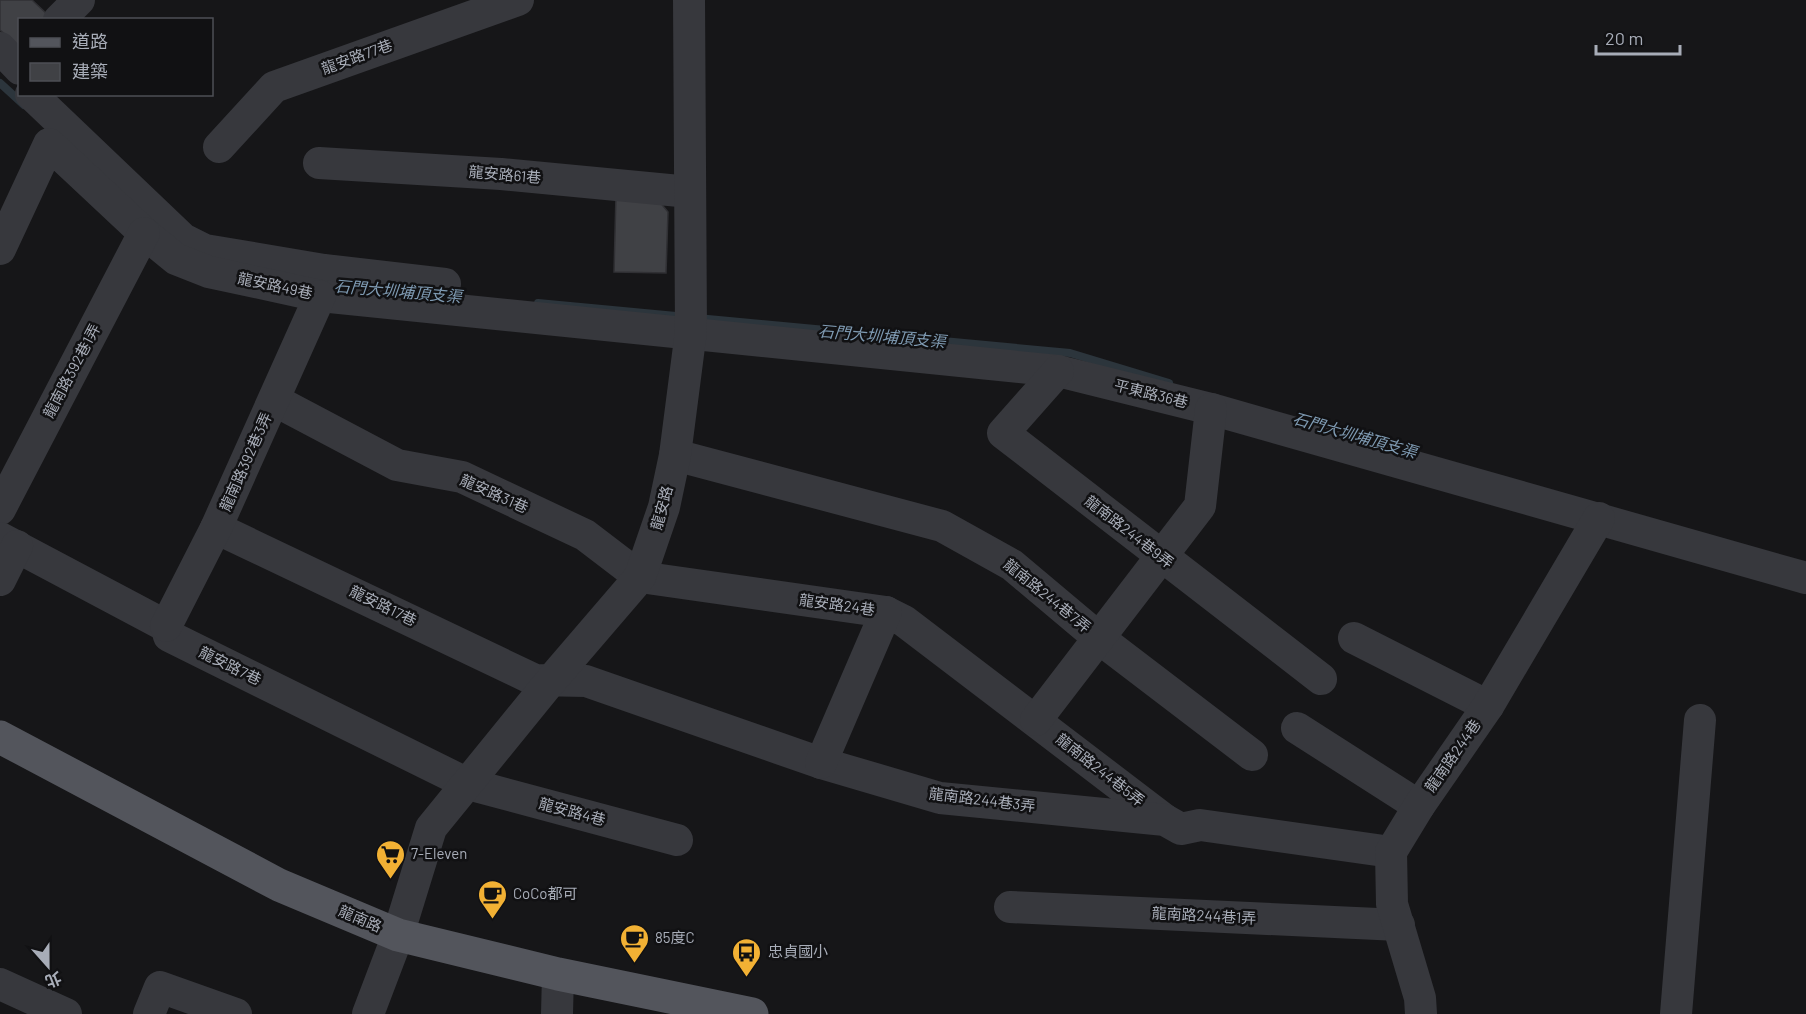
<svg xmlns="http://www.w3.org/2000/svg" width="1806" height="1014" font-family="Barlow,'Noto Sans TC',sans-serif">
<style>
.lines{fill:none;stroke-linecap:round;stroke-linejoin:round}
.stream{stroke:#2c353c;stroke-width:8}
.building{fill:#404145;stroke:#303034;stroke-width:1.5}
.minor{stroke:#37383d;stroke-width:32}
.major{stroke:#53555c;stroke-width:33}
.labels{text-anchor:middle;stroke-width:5;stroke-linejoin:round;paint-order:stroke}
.street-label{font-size:15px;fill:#a8adb8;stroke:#111113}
.poi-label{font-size:15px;fill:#a8adb8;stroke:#111113;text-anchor:start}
.water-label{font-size:16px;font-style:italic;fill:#7f9bb3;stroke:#111113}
</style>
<rect width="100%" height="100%" fill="#161618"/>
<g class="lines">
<g class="stream">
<polyline points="0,83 24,105"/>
<polyline points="538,303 1070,353 1169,383"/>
</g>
</g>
<g class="building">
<polygon points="0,0 32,0 48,15 44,20 20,20 19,47 0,30"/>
<polygon points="616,194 654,195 668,212 666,273 614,272"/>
</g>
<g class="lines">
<g class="minor">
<polyline points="59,20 79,0"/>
<polyline points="0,48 20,69"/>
<polyline points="31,94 183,239 205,250 324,270 445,284"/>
<polyline points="219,147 274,87 518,0"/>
<polyline points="319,163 501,174 690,192"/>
<polyline points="0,249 49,144 144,233 176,259 209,272 320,296 1058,371 1211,409 1806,578"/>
<polyline points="1058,371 1003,433 1321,679"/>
<polyline points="274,400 397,465 462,477 585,535 640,577 886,612 904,621 1165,820"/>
<polyline points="675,455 942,526 1012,565 1100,639 1252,755"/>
<polyline points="0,509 144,233"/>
<polyline points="216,528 535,680 586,681 821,763 940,798 1165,820 1181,829 1200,825 1391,852"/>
<polyline points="0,538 166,626 169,636 468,784 677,840"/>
<polyline points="0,580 17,546"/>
<polyline points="166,626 216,528 320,296"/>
<polyline points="1354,638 1488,706"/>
<polyline points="1036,720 1200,506 1211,409"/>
<polyline points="1297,728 1419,806"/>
<polyline points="821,763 886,612"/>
<polyline points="1010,907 1399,925"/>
<polyline points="0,984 66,1014"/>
<polyline points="149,1014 160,987 236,1014"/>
<polyline points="368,1014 398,935 431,828 549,683 640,577 664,507 675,455 691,331 689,0"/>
<polyline points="557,1014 558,974"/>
<polyline points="1421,1014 1420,998 1392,904 1391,852 1419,806 1488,706 1599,518"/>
<polyline points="1676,1014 1700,720"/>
</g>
<polyline class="major" points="0,737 279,885 398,935 558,974 752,1014"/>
</g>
<defs>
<symbol id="supermarket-pin" viewBox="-11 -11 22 30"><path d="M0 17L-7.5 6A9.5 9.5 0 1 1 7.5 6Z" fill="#f2b134" stroke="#111113"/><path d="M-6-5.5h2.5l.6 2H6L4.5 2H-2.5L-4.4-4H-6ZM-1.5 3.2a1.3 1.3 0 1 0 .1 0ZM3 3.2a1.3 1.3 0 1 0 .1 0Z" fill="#111"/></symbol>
<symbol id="cafe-pin" viewBox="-11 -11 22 30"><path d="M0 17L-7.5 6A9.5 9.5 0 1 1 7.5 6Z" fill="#f2b134" stroke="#111113"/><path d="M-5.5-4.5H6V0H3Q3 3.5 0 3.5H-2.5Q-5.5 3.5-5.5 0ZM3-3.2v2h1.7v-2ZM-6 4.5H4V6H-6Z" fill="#111"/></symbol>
<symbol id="bus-pin" viewBox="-11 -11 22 30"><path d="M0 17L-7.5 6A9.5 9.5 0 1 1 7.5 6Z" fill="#f2b134" stroke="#111113"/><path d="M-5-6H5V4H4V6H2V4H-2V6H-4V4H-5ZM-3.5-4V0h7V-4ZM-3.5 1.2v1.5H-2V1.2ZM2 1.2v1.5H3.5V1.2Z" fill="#111"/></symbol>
</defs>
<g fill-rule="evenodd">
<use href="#supermarket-pin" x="374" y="838" width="33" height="45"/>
<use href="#cafe-pin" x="476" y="878" width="33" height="45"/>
<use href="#cafe-pin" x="618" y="922" width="33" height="45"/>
<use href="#bus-pin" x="730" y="936" width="33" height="45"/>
</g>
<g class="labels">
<g class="street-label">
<text transform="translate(357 57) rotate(-20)" y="5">龍安路77巷</text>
<text transform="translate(505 175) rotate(5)" y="5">龍安路61巷</text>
<text transform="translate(275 286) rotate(12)" y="5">龍安路49巷</text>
<text transform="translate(72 371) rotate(-62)" y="5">龍南路392巷1弄</text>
<text transform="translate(1151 394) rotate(14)" y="5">平東路36巷</text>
<text transform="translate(246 462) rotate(-66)" y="5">龍南路392巷3弄</text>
<text transform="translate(494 494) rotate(24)" y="5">龍安路31巷</text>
<text transform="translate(662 508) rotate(-75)" y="5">龍安路</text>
<text transform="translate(1129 532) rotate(38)" y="5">龍南路244巷9弄</text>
<text transform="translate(1047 596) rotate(39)" y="5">龍南路244巷7弄</text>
<text transform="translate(837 605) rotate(8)" y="5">龍安路24巷</text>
<text transform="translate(383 606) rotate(26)" y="5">龍安路17巷</text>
<text transform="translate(230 666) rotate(26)" y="5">龍安路7巷</text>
<text transform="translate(1453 756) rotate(-55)" y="5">龍南路244巷</text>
<text transform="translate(1100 770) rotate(38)" y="5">龍南路244巷5弄</text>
<text transform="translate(982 800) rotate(7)" y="5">龍南路244巷3弄</text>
<text transform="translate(572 812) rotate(15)" y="5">龍安路4巷</text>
<text transform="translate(1204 916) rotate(3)" y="5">龍南路244巷1弄</text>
<text transform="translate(360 919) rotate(23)" y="5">龍南路</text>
</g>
<g class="poi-label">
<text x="411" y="859">7-Eleven</text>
<text x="513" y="899">CoCo都可</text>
<text x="655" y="943">85度C</text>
<text x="768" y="957">忠貞國小</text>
</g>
<g class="water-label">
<text transform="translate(398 291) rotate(5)" y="6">石門大圳埔頂支渠</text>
<text transform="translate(882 336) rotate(5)" y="6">石門大圳埔頂支渠</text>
<text transform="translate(1355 435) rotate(16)" y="6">石門大圳埔頂支渠</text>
</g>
</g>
<rect x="18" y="18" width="195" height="78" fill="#111113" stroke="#4d4f55" stroke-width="1.5"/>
<rect x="30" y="38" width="30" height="9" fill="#53555c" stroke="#4d4f55" stroke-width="1.5"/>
<text x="72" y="48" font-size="18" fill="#a8adb8">道路</text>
<rect x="30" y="63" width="30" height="18" fill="#404145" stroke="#4d4f55" stroke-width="1.5"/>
<text x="72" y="78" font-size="18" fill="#a8adb8">建築</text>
<g transform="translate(48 966) rotate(159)" stroke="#111113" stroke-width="4.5" paint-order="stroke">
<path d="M0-4.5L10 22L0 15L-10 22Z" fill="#a8adb8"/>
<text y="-9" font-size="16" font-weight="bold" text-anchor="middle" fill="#a8adb8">北</text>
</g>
<path d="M1596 45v9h84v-9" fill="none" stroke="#a8adb8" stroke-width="3"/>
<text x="1605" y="45" font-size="18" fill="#a8adb8" stroke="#111113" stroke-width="4.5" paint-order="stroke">20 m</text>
</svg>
